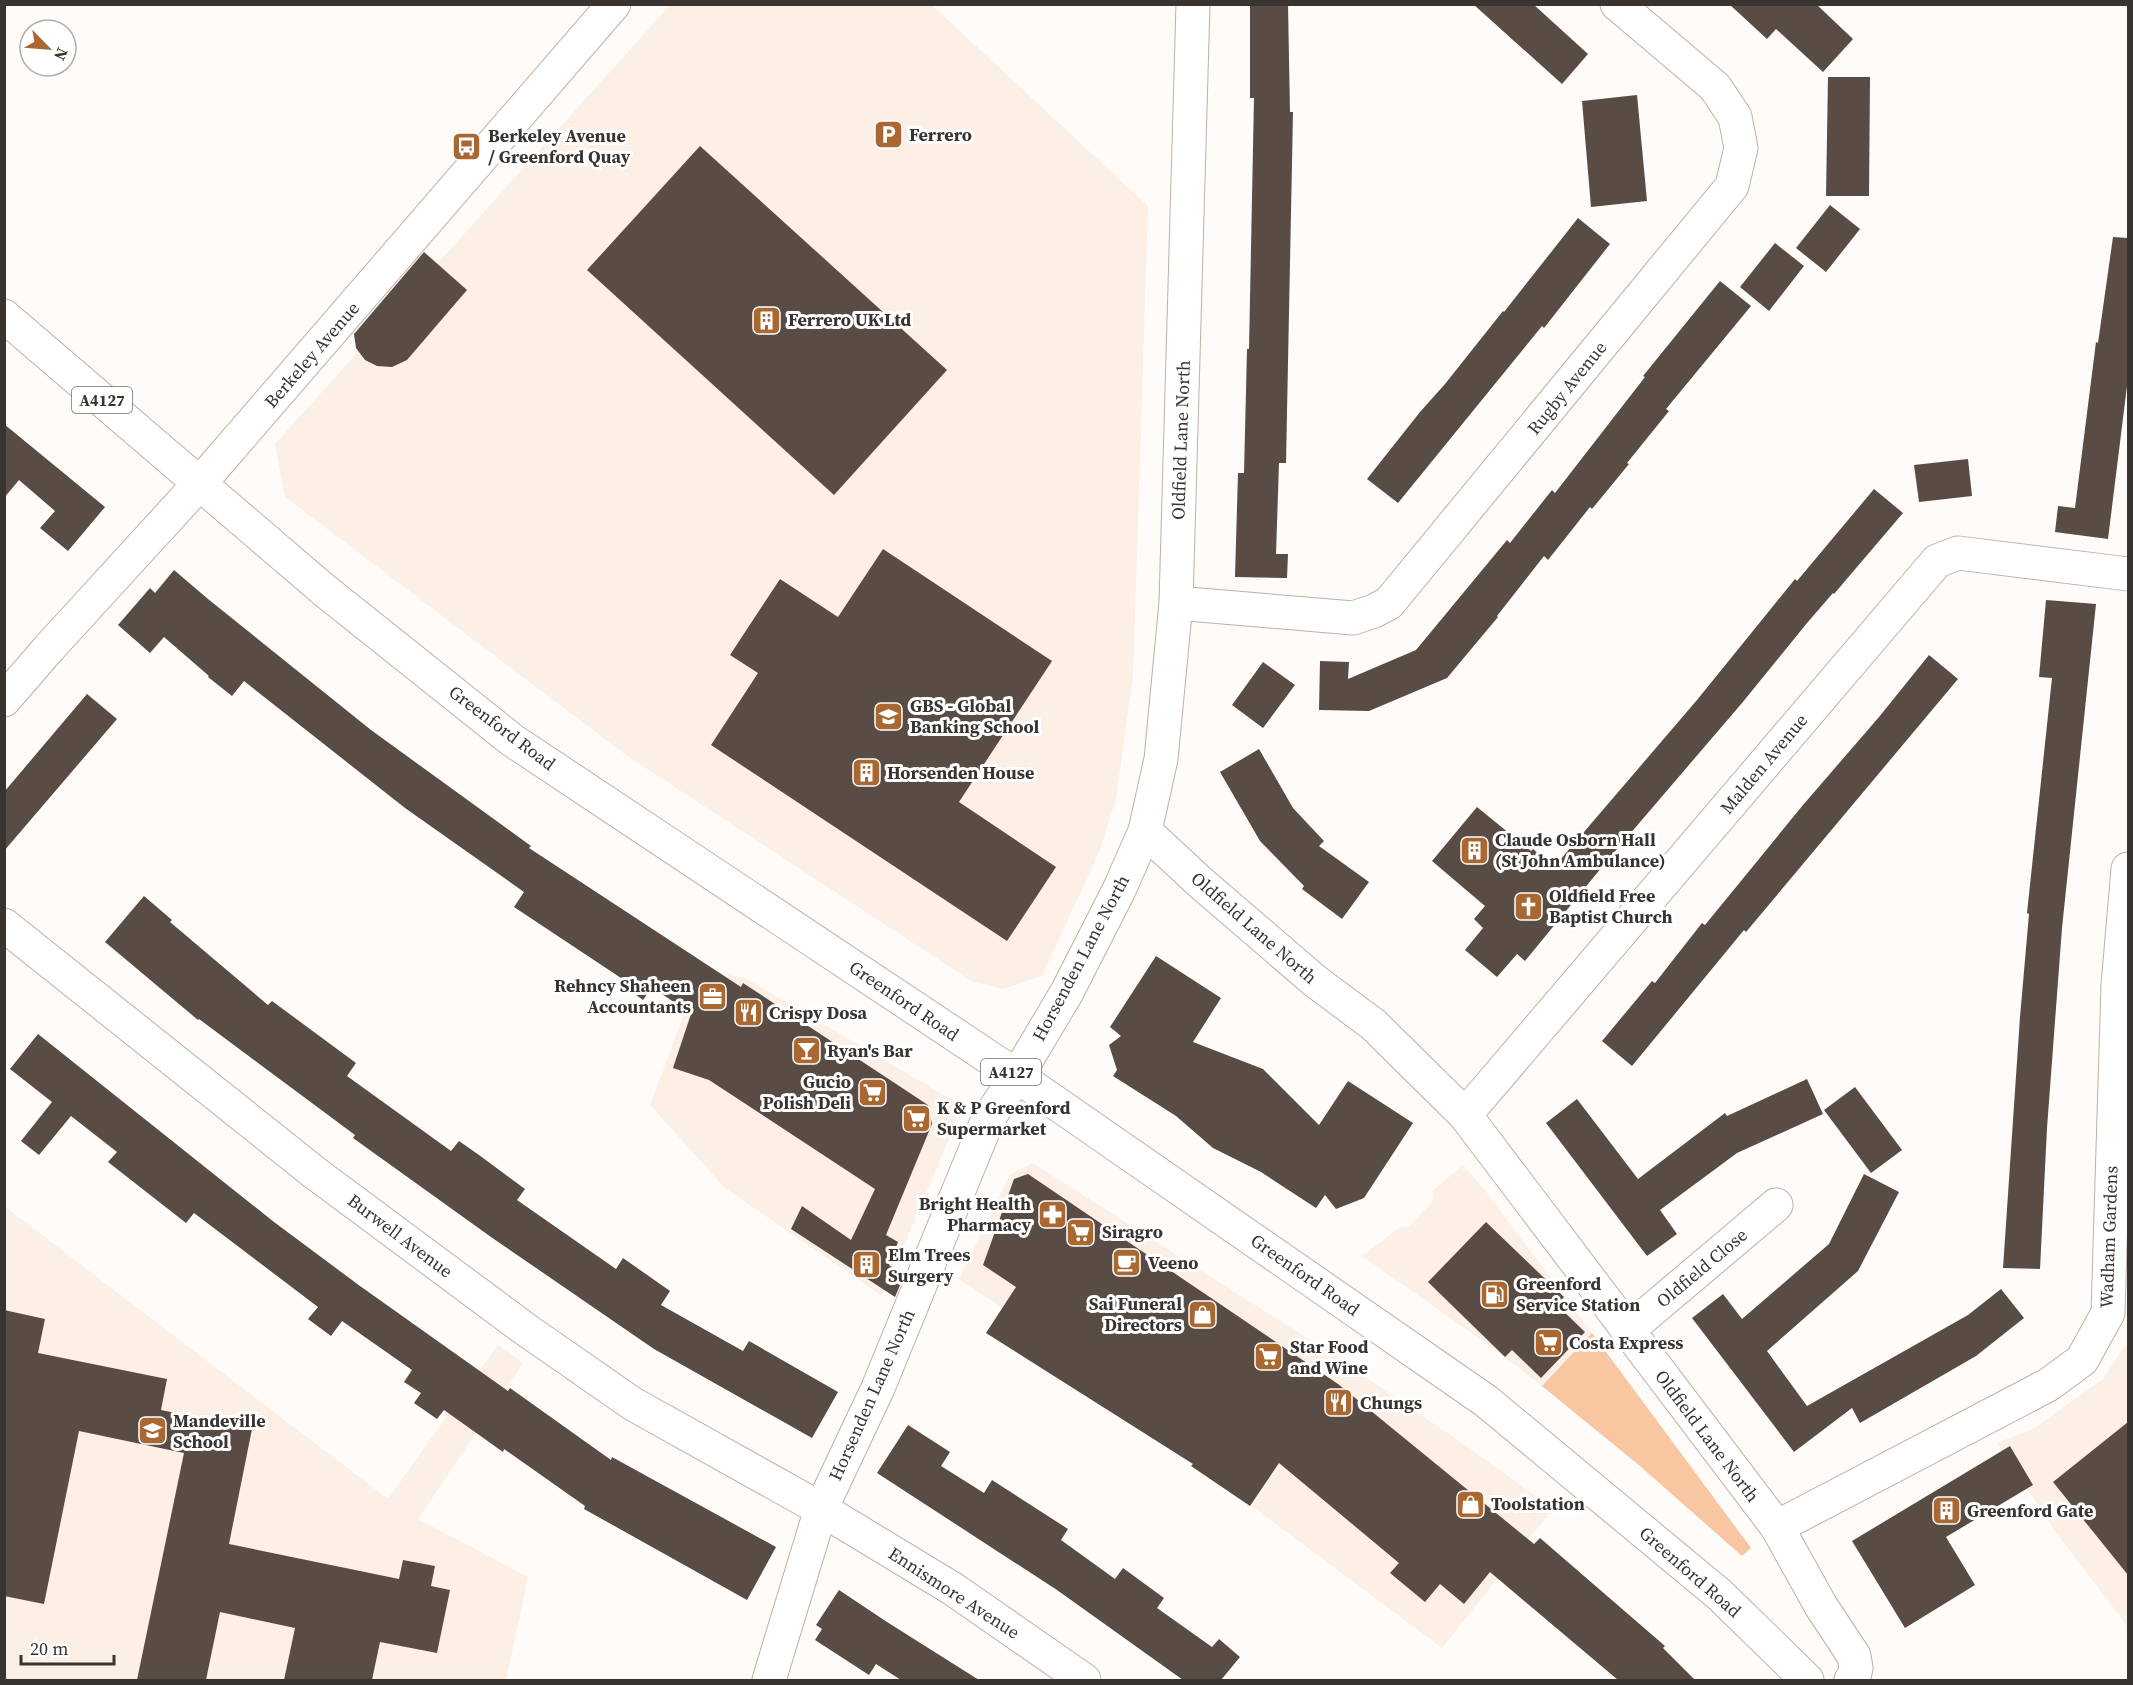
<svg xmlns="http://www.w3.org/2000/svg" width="2133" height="1685" font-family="'Source Serif 4',serif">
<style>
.built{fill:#fcefe6}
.green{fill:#f8c6a0}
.building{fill:#584c44}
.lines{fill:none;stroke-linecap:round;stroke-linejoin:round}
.minor-casing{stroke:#beb0a6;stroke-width:35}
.major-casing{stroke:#beb0a6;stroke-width:35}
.minor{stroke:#fff;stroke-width:33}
.major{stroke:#fff;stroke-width:33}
.labels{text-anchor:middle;stroke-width:6;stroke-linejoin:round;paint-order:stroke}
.shield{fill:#fff;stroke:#74716e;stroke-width:1.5}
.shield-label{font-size:16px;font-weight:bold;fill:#393430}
.poi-label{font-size:18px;font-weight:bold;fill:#393430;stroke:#fff;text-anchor:start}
.street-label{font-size:18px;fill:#393430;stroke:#fff}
</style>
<rect width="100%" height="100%" fill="#fefbf9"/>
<g class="built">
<polygon points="670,5 932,5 1148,206 1133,676 1116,799 1100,850 1042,976 1003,989 971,981 626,755 285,497 275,444"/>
<polygon points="701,968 745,978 954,1101 956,1123 882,1296 725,1188 650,1105"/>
<polygon points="1033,1163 1335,1356 1475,1452 1553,1509 1442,1648 1252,1506 1268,1484 959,1279 1010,1175"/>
<polygon points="1463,1165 1484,1189 1592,1333 1542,1386 1497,1351 1362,1256 1399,1228 1408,1227 1433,1201 1432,1191"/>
<polygon points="4,1206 388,1499 498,1345 523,1363 418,1519 528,1577 506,1680 5,1680"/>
<polygon points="2125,1345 2128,1347 2128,1627 2055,1531 1997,1443 2035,1428 2103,1379"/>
</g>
<polygon class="green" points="1592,1333 1751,1548 1742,1556 1640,1466 1542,1386"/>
<g class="building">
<polygon points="1250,4 1288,4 1290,112 1293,112 1286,463 1279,463 1276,554 1288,554 1287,578 1235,577 1238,473 1244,473 1247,349 1249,349 1254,98 1250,98"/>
<polygon points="1473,4 1533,4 1588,54 1562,84"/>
<polygon points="1729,4 1816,4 1853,39 1823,72 1776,29 1767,39"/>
<polygon points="1828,77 1870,77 1869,196 1826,196"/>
<polygon points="1637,95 1647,201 1591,207 1582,101"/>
<polygon points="700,146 947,370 834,495 587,270"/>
<polygon points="1830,205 1860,229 1826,272 1796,248"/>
<polygon points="1578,218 1610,244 1544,328 1542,326 1398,503 1367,479 1420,412 1445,384 1503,311 1504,312"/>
<polygon points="2113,237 2128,238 2128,378 2108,539 2055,532 2058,506 2075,508 2096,342 2098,343"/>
<polygon points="1775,243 1804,266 1769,311 1740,287"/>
<polygon points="424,252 467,290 407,360 392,367 377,366 365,360 356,348 354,334"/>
<polygon points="1720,281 1751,306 1666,409 1669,411 1627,463 1629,464 1592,509 1590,507 1548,560 1544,556 1497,616 1498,617 1447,678 1369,711 1319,710 1320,661 1349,662 1348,679 1416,650 1507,540 1510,543 1552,490 1555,493 1645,377 1643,376"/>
<polygon points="4,424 105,507 68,551 40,528 55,511 19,480 4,498"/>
<polygon points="1968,459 1972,496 1919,502 1914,465"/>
<polygon points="1874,489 1903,513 1834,594 1833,593 1807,623 1742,703 1611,856 1525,961 1517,954 1497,977 1465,950 1483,928 1474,919 1485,906 1432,861 1477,807 1531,851 1533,849 1554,867 1697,700 1795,579 1797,581"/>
<polygon points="883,549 1052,661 959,802 1056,867 1007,941 711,745 758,673 730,655 780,579 838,617"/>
<polygon points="174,570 208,599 371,730 531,846 529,848 741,987 743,983 928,1105 932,1124 886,1235 898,1242 889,1265 904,1276 895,1297 791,1229 802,1206 851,1240 875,1189 709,1080 673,1068 691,1014 652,987 643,1000 618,982 621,978 514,907 524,892 405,808 244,681 232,696 208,677 209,676 164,637 150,653 118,625 150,588 155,593"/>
<polygon points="2046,600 2096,604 2062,928 2047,1128 2040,1269 2003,1268 2020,1017 2029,914 2027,913 2052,678 2039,677"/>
<polygon points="1929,655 1958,679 1746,932 1744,930 1632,1066 1602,1041 1652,981 1655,983 1702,923 1705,925 1803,805 1879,717"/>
<polygon points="1263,662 1295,685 1263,728 1232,705"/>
<polygon points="87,694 117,719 4,851 4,792"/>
<polygon points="1259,749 1293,808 1324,841 1319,846 1369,882 1342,919 1302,889 1304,886 1260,841 1220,772"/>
<polygon points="144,896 172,920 170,922 268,1005 272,1001 356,1063 347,1076 451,1151 459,1141 479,1155 525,1189 517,1200 616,1269 623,1258 670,1291 661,1305 743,1351 749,1341 838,1392 812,1438 654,1349 491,1237 353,1138 355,1135 199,1019 198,1020 105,942"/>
<polygon points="1156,956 1221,998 1193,1042 1263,1069 1319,1125 1348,1081 1413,1123 1364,1198 1336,1209 1325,1195 1316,1208 1261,1172 1213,1148 1176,1116 1113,1076 1117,1070 1109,1045 1121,1036 1110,1027"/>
<polygon points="38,1034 274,1222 360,1286 508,1391 510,1388 611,1460 612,1457 776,1547 747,1600 584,1509 585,1506 504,1449 503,1452 444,1410 437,1419 414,1403 421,1393 404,1382 412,1370 342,1321 331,1336 308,1319 318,1307 194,1213 186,1223 108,1162 117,1152 71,1116 39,1155 21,1141 52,1102 10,1069"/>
<polygon points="1807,1079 1823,1114 1737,1153 1660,1210 1677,1234 1647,1256 1546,1123 1577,1099 1638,1179 1725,1113 1727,1116"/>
<polygon points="1855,1087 1902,1150 1871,1173 1824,1110"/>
<polygon points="1028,1174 1338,1384 1534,1544 1540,1538 1665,1646 1663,1648 1695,1680 1618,1680 1490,1572 1464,1604 1440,1584 1425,1602 1390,1573 1399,1563 1279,1463 1250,1506 1191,1466 1193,1464 986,1333 1016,1287 983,1265 1014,1179"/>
<polygon points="1864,1174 1899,1192 1858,1271 1767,1351 1807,1406 1968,1315 2001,1289 2024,1318 1976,1356 1860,1423 1852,1408 1794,1452 1692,1318 1723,1294 1742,1319 1829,1244"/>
<polygon points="1486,1222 1564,1297 1557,1305 1585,1332 1541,1378 1512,1350 1505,1357 1428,1282"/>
<polygon points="4,1310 45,1319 38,1353 167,1379 161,1410 252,1429 229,1544 399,1579 403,1560 435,1566 431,1586 450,1590 437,1653 380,1642 372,1680 284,1680 295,1628 220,1612 206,1680 137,1680 184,1453 79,1431 44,1604 4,1596"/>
<polygon points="2128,1422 2128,1575 2053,1482"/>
<polygon points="908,1425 950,1452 941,1466 984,1493 992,1480 1068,1529 1061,1540 1115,1579 1123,1568 1164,1598 1157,1608 1212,1647 1219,1639 1240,1657 1221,1680 1183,1680 1057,1590 877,1473"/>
<polygon points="2010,1446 2033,1485 1946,1537 1975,1585 1905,1628 1852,1541"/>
<polygon points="839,1590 887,1622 979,1680 901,1680 876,1664 869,1675 815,1640 822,1629 816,1625"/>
</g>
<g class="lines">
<defs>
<g id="minor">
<polyline points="1176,603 1353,618 1374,611 1389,603 1732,186 1741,148 1735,117 1715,87 1617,4"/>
<polyline points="4,700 49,648 200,483 614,4"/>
<polyline points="1145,831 1201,883 1315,981 1374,1025 1465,1115 1777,1527 1821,1606 1854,1656 1856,1668 1854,1677 1851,1680"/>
<polyline points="4,925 315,1173 525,1329 633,1404 821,1509 953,1589 1084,1680"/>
<polyline points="1465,1115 1937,561 1958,553 2128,574"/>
<polyline points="1627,1331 1776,1205"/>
<polyline points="1777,1527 2048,1385 2082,1360 2108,1313 2118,985 2128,869"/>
<polyline points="769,1680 821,1509 878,1388 988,1119 1017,1076 1067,992 1119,890 1145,831 1161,759 1176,603 1193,4"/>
</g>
<polyline id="major" points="4,316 324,590 512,740 1017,1076 1486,1401 1720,1595 1807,1680"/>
</defs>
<use href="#minor" class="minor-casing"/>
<use href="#major" class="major-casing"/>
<use href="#minor" class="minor"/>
<use href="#major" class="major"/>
</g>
<defs>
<symbol id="parking-square" viewBox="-11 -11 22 22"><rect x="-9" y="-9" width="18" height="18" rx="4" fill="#a96832" stroke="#fff"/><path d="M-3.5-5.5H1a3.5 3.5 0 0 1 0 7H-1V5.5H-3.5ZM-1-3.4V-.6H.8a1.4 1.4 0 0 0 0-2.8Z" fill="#fff"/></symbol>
<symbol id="bus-square" viewBox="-11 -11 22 22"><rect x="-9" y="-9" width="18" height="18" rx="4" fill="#a96832" stroke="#fff"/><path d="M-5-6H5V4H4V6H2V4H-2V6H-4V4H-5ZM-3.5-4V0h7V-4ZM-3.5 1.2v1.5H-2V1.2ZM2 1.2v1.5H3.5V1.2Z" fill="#fff"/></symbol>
<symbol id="building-square" viewBox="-11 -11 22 22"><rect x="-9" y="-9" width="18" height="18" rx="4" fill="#a96832" stroke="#fff"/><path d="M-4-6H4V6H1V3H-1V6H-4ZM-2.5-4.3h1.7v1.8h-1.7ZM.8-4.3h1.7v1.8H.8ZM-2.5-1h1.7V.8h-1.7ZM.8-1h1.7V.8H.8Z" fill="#fff"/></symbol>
<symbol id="university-square" viewBox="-11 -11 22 22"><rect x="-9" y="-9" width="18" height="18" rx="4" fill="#a96832" stroke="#fff"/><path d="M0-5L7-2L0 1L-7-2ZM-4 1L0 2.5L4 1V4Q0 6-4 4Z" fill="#fff"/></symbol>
<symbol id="church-square" viewBox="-11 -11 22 22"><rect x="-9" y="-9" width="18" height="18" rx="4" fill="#a96832" stroke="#fff"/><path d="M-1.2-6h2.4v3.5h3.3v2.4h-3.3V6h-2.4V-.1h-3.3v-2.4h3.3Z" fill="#fff"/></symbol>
<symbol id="office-square" viewBox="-11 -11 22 22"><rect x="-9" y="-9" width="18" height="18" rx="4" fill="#a96832" stroke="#fff"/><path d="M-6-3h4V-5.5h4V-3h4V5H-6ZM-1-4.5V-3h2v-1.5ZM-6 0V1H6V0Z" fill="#fff"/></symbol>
<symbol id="restaurant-square" viewBox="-11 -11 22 22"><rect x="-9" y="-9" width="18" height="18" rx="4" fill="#a96832" stroke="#fff"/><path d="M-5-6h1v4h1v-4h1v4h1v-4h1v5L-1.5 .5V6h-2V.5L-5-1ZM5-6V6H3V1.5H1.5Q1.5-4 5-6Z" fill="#fff"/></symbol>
<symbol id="bar-square" viewBox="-11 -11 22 22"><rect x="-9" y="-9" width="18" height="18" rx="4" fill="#a96832" stroke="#fff"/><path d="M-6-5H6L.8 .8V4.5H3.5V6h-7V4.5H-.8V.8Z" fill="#fff"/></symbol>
<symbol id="supermarket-square" viewBox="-11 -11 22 22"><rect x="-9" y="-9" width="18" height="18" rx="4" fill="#a96832" stroke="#fff"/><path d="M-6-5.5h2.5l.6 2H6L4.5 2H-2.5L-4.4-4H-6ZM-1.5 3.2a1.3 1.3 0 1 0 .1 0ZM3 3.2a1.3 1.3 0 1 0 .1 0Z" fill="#fff"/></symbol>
<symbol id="pharmacy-square" viewBox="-11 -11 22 22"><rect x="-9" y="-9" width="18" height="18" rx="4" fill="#a96832" stroke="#fff"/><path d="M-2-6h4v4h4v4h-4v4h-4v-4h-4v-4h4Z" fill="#fff"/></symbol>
<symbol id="cafe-square" viewBox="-11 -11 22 22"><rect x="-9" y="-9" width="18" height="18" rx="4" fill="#a96832" stroke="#fff"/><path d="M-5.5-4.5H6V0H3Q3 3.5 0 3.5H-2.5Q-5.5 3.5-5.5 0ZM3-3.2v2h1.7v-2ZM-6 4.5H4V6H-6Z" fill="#fff"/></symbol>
<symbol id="fuel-square" viewBox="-11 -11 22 22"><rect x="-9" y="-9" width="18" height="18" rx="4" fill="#a96832" stroke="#fff"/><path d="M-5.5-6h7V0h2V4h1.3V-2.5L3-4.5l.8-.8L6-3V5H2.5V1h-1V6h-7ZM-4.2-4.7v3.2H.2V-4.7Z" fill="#fff"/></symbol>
<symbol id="shop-square" viewBox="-11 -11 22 22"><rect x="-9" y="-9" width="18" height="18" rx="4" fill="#a96832" stroke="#fff"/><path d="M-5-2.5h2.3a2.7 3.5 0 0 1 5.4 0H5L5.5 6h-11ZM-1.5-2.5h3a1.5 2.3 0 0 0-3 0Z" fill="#fff"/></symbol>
<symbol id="school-square" viewBox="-11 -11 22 22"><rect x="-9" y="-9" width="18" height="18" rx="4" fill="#a96832" stroke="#fff"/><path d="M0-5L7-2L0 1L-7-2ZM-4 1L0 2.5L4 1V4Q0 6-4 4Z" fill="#fff"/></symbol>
</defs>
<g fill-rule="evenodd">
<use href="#parking-square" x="872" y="118" width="33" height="33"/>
<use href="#bus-square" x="450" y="130" width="33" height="33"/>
<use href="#building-square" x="750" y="304" width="33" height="33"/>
<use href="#university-square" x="872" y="700" width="33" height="33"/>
<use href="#building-square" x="850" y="756" width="33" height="33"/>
<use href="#building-square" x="1458" y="834" width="33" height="33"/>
<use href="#church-square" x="1512" y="890" width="33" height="33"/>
<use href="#office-square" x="696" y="980" width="33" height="33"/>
<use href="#restaurant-square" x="732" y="996" width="33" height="33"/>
<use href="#bar-square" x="790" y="1034" width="33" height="33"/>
<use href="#supermarket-square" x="856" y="1076" width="33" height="33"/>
<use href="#supermarket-square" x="900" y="1102" width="33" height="33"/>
<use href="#pharmacy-square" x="1036" y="1198" width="33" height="33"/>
<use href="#supermarket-square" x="1064" y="1216" width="33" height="33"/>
<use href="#cafe-square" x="1110" y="1246" width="33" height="33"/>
<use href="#building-square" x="850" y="1248" width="33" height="33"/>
<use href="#fuel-square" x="1478" y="1278" width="33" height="33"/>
<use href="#shop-square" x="1186" y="1298" width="33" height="33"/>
<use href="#supermarket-square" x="1532" y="1326" width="33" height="33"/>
<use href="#supermarket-square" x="1252" y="1340" width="33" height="33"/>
<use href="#restaurant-square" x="1322" y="1386" width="33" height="33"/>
<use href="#school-square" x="136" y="1414" width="33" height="33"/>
<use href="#shop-square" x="1454" y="1488" width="33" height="33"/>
<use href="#building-square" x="1930" y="1494" width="33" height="33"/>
</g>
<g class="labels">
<g class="shield">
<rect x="72" y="387" width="60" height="26" rx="4.5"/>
<rect x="981" y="1059" width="60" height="26" rx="4.5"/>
</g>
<g class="shield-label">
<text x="102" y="406">A4127</text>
<text x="1011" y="1078">A4127</text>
</g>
<g class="poi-label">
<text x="909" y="141">Ferrero</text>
<text x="488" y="142">Berkeley Avenue<tspan x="488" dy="21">/ Greenford Quay</tspan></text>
<text x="788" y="326">Ferrero UK Ltd</text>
<text x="910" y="712">GBS - Global<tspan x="910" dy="21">Banking School</tspan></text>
<text x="887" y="779">Horsenden House</text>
<text x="1495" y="846">Claude Osborn Hall<tspan x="1495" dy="21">(St John Ambulance)</tspan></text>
<text x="1549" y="902">Oldfield Free<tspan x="1549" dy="21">Baptist Church</tspan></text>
<text x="691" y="992" text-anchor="end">Rehncy Shaheen<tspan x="691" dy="21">Accountants</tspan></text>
<text x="769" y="1019">Crispy Dosa</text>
<text x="827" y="1057">Ryan's Bar</text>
<text x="851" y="1088" text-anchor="end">Gucio<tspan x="851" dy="21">Polish Deli</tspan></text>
<text x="937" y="1114">K &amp; P Greenford<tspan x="937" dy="21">Supermarket</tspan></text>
<text x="1031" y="1210" text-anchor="end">Bright Health<tspan x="1031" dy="21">Pharmacy</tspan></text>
<text x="1102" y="1238">Siragro</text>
<text x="888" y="1261">Elm Trees<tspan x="888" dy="21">Surgery</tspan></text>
<text x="1148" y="1269">Veeno</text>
<text x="1516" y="1290">Greenford<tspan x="1516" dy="21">Service Station</tspan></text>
<text x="1182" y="1310" text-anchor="end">Sai Funeral<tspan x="1182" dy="21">Directors</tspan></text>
<text x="1569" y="1349">Costa Express</text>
<text x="1290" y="1353">Star Food<tspan x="1290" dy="21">and Wine</tspan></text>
<text x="1360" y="1409">Chungs</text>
<text x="173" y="1427">Mandeville<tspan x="173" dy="21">School</tspan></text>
<text x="1491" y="1510">Toolstation</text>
<text x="1967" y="1517">Greenford Gate</text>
</g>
<g class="street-label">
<text transform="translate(312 355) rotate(-49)" y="6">Berkeley Avenue</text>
<text transform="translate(1567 388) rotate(-51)" y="6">Rugby Avenue</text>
<text transform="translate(1181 440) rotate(-88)" y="6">Oldfield Lane North</text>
<text transform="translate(502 728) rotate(37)" y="6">Greenford Road</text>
<text transform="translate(1764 764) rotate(-50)" y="6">Malden Avenue</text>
<text transform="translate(1254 928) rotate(41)" y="6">Oldfield Lane North</text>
<text transform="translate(1081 958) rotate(-62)" y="6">Horsenden Lane North</text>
<text transform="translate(904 1001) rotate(34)" y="6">Greenford Road</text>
<text transform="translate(400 1236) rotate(37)" y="6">Burwell Avenue</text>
<text transform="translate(2109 1237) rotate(-88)" y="6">Wadham Gardens</text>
<text transform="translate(1702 1268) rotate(-40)" y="6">Oldfield Close</text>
<text transform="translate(1305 1275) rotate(35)" y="6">Greenford Road</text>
<text transform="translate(872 1395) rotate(-66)" y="6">Horsenden Lane North</text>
<text transform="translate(1707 1436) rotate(53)" y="6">Oldfield Lane North</text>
<text transform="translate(1690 1572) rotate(41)" y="6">Greenford Road</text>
<text transform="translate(954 1593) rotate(33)" y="6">Ennismore Avenue</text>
</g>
</g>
<rect width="2133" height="1685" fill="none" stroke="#393430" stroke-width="12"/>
<g transform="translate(48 48) rotate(115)"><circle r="28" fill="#ffffff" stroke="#b0aeac" stroke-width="1.5"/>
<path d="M0-4.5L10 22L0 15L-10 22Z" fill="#a96832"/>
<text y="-9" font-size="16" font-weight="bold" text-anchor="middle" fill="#393430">N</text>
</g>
<path d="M21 1655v9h93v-9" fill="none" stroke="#393430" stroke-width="3"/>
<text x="30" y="1655" font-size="18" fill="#393430" stroke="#ffffff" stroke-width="4.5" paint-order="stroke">20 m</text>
</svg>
